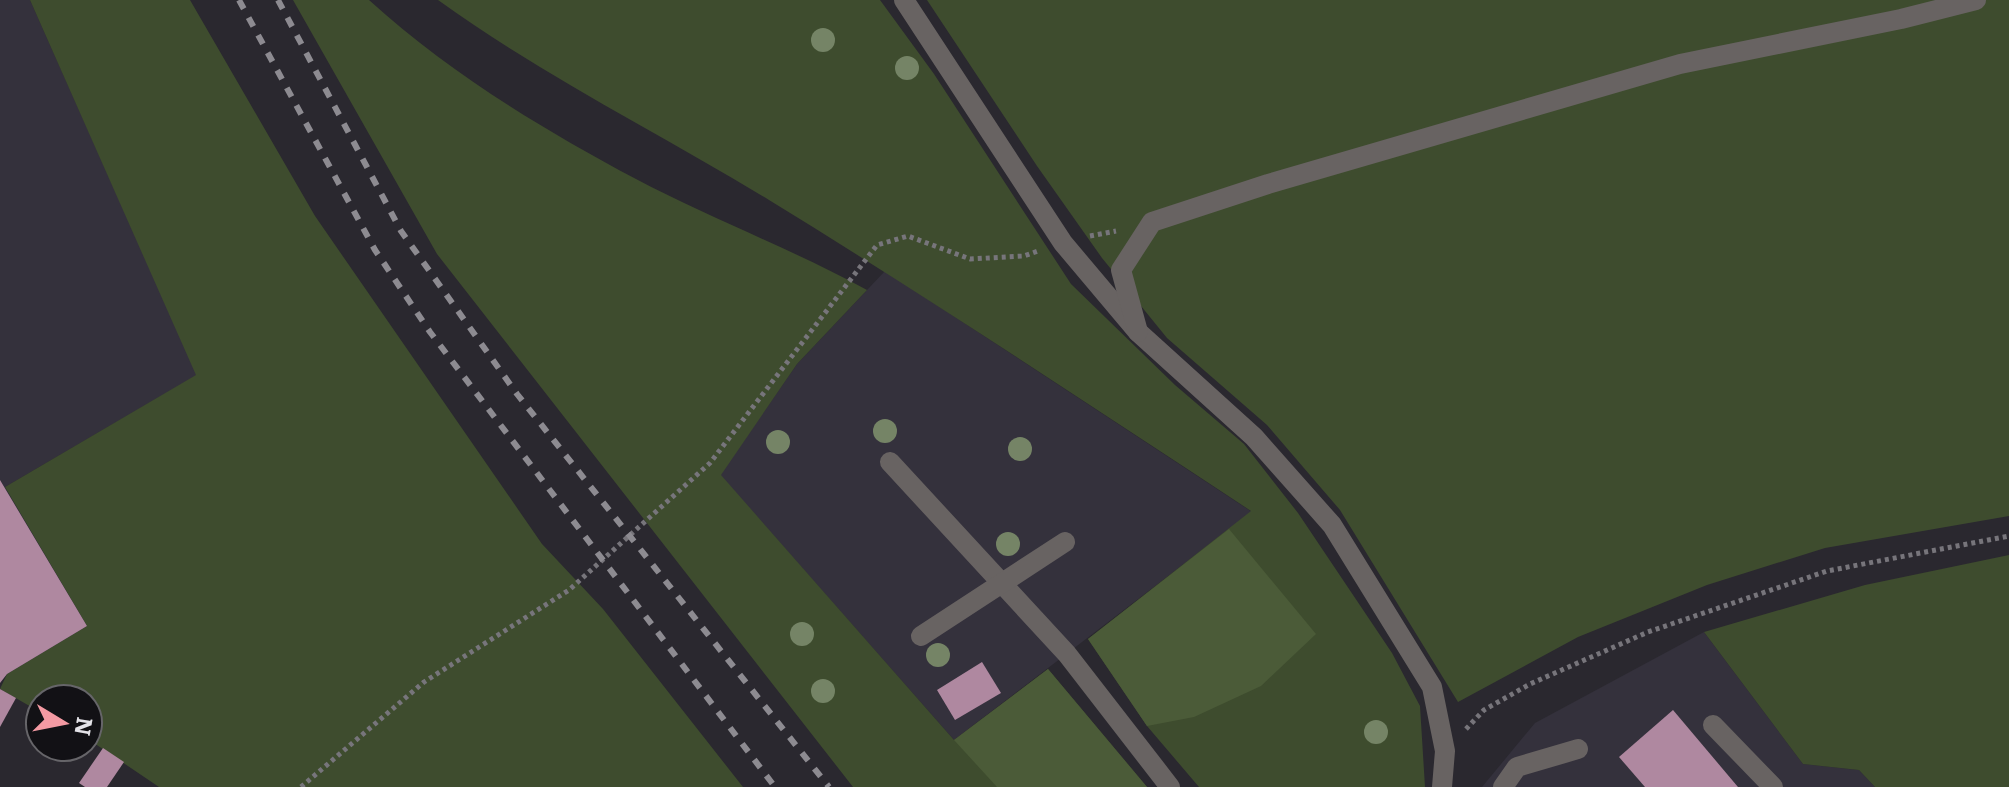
<svg xmlns="http://www.w3.org/2000/svg" width="2009" height="787" font-family="Literata,serif">
<style>
.built{fill:#34313c}
.green{fill:#3e4c2e}
.forest{fill:#4b5b38}
.building{fill:#af88a0}
.lines{fill:none;stroke-linecap:round;stroke-linejoin:round}
.path{stroke:#77757b;stroke-width:5;stroke-dasharray:4 4;stroke-linecap:butt}
.minor{stroke:#686362;stroke-width:20}
.rail{stroke:#8d8b91;stroke-width:6;stroke-dasharray:10 10;stroke-linecap:butt}
.tree{fill:#758466}
</style>
<rect width="100%" height="100%" fill="#2a282f"/>
<g class="built">
<polygon points="0,0 30,0 197,375 5,487 87,626 7,674 0,683"/>
<polygon points="885,271 1252,512 954,740 720,475 797,364"/>
<polygon points="1704,632 1803,764 1859,770 1875,787 1482,787 1535,723"/>
</g>
<g class="green">
<polygon points="30,0 190,0 315,216 542,544 603,609 743,787 159,787 88,739 88,699 40,699 40,712 0,689 7,674 87,626 5,487 196,375"/>
<path d="M 293,0 L 369,0 C 448,72 542,129 636,179 C 712,219 792,249 867,290 L 797,364 L 721,475 L 954,740 L 1048,669 L 1147,787 L 853,787 L 437,254 Z"/>
<path d="M 438,0 L 880,0 L 934,74 L 1071,284 L 1175,385 L 1244,444 L 1298,513 L 1392,653 L 1420,706 L 1425,787 L 1199,787 L 1147,726 L 1088,639 L 1251,511 C 1091,406 932,300 769,200 C 659,133 543,76 438,0 Z"/>
<polygon points="927,0 2009,0 2009,516 1825,548 1707,585 1578,637 1458,702 1340,510 1267,425 1167,338 1102,258 1037,166"/>
<polygon points="2009,555 2009,787 1875,787 1859,770 1803,764 1704,632 1865,585"/>
</g>
<g class="forest">
<polygon points="1229,529 1316,634 1261,686 1194,717 1147,726 1088,639"/>
<polygon points="1048,669 1147,787 997,787 954,740"/>
</g>
<g class="building">
<polygon points="0,480 87,626 7,674 0,683"/>
<polygon points="982,662 1001,693 955,720 937,690"/>
<polygon points="0,689 16,698 0,727"/>
<polygon points="1673,710 1738,787 1645,787 1619,757"/>
<polygon points="103,748 124,762 107,787 85,787 79,783"/>
</g>
<g class="lines">
<g class="path">
<polyline points="1090,236 1116,231"/>
<polyline points="1466,729 1484,710 1530,684 1648,632 1827,571 2009,536"/>
<polyline points="301,787 424,682 569,590 710,463 877,245 908,236 970,259 1024,256 1038,251"/>
</g>
<g class="minor">
<polyline points="904,0 1063,243 1138,332 1254,437 1332,525 1432,687 1445,751 1442,787"/>
<polyline points="1138,332 1121,270 1152,222 1268,184 1680,64 1901,19 1976,0"/>
<polyline points="890,462 1067,654 1170,787"/>
<polyline points="921,636 1065,542"/>
<polyline points="1713,725 1773,787"/>
<polyline points="1503,787 1517,767 1578,749"/>
</g>
<g class="rail">
<polyline points="239,0 375,250 430,332 775,787"/>
<polyline points="278,0 401,231 517,394 829,787"/>
</g>
</g>
<g class="tree">
<circle cx="823" cy="40" r="12"/>
<circle cx="907" cy="68" r="12"/>
<circle cx="885" cy="431" r="12"/>
<circle cx="778" cy="442" r="12"/>
<circle cx="1020" cy="449" r="12"/>
<circle cx="1008" cy="544" r="12"/>
<circle cx="802" cy="634" r="12"/>
<circle cx="938" cy="655" r="12"/>
<circle cx="823" cy="691" r="12"/>
<circle cx="1376" cy="732" r="12"/>
</g>
<g transform="translate(64 723) rotate(100)"><circle r="38" fill="#121115" stroke="#666569" stroke-width="2"/>
<path d="M0-6L14 30L0 20L-14 30Z" fill="#f49aa3"/>
<text y="-12" font-size="22" font-weight="bold" text-anchor="middle" fill="#e4e3e8">N</text>
</g>
</svg>
